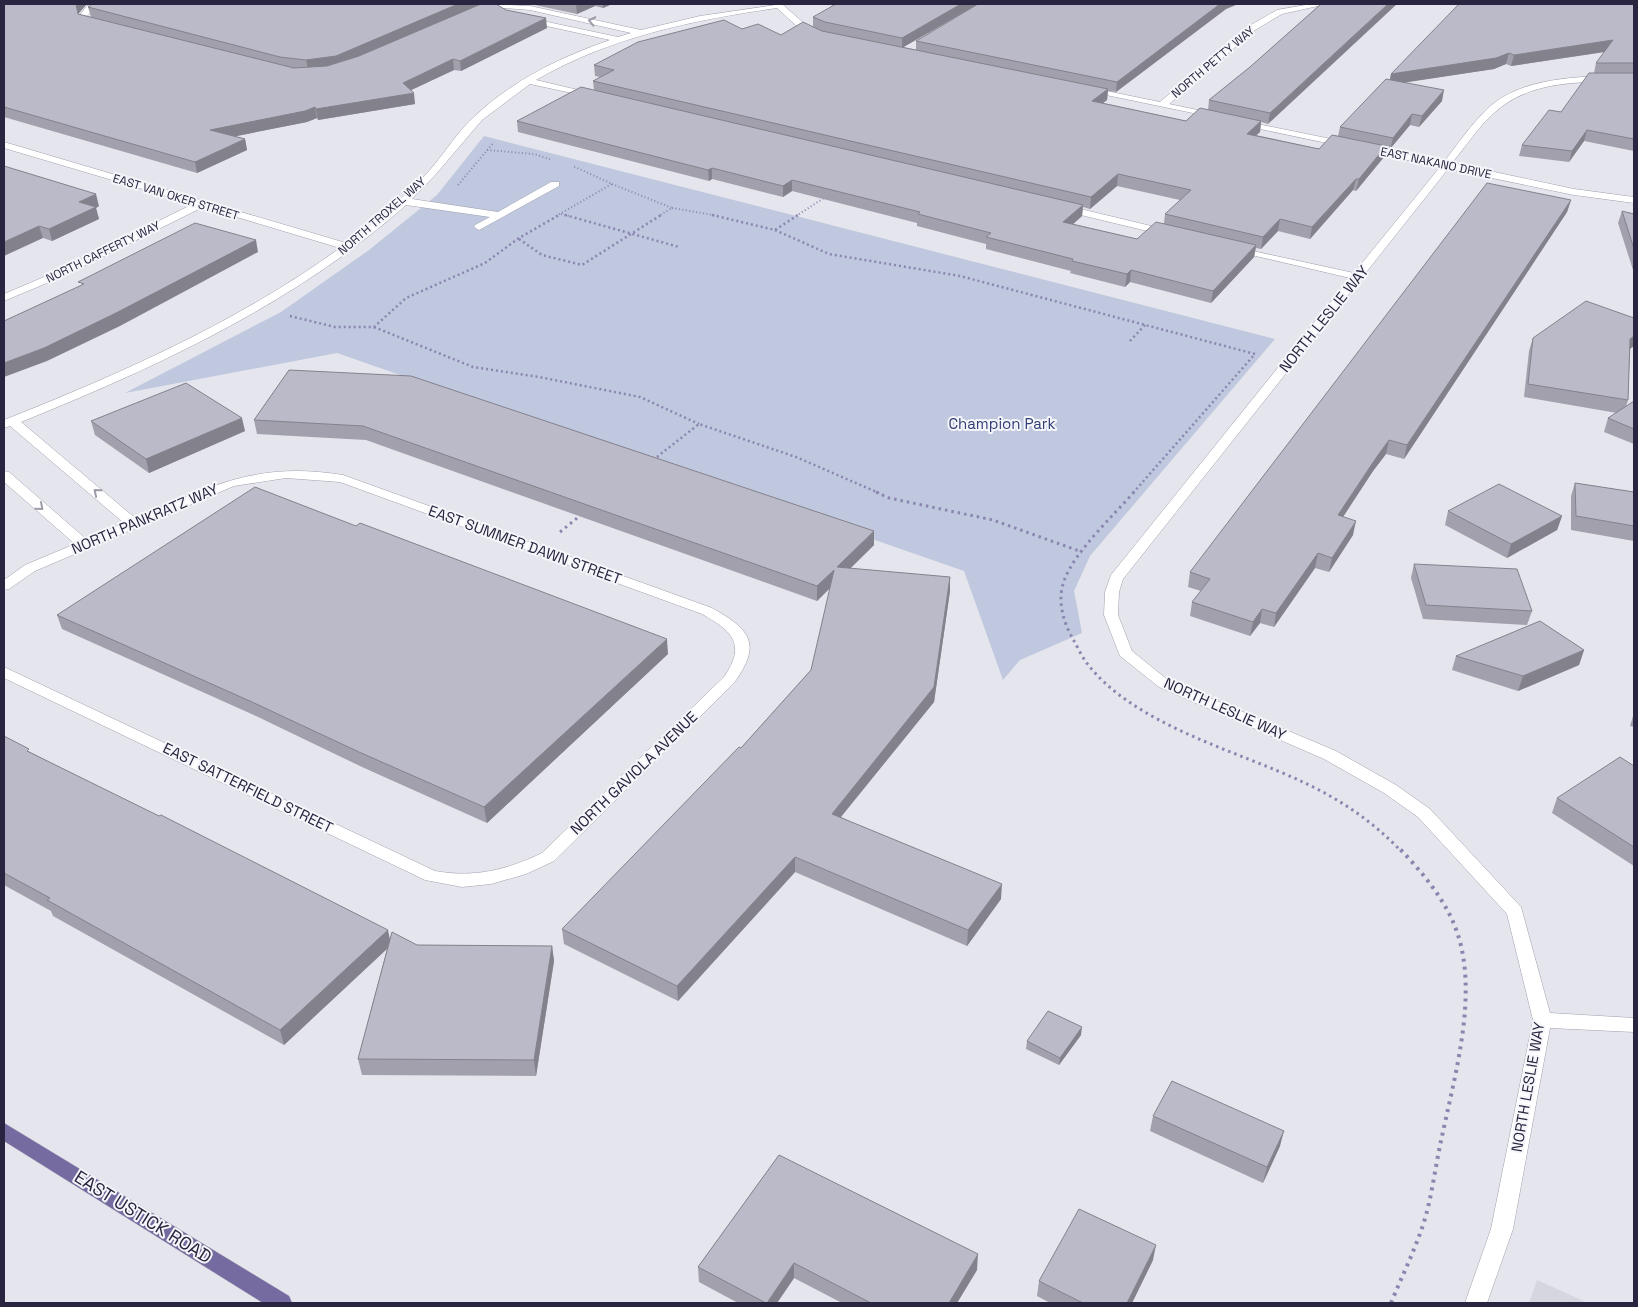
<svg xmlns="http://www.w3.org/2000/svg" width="1638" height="1307" font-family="'Space Grotesk',sans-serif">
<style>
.built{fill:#d6d6e1}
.green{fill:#bfc8de}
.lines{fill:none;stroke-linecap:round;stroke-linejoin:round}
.minor-casing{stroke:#a1a0ae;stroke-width:1}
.major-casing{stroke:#c3c2c9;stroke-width:1}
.path-far3{stroke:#8b86b0;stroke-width:2;stroke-dasharray:1 2.5;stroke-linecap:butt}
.path-far2{stroke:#8b86b0;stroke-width:2.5;stroke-dasharray:2 3;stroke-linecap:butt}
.path-far1{stroke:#8b86b0;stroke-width:3;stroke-dasharray:2.5 4;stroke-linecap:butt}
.path{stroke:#8b86b0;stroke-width:4;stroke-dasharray:3 5;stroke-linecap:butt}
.minor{fill:#fff;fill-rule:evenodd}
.major{fill:#756ba1;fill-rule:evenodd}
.wall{fill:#a1a0ac;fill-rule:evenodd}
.shaded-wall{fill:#83828c}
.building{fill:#bbbac8;stroke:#83828c}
.oneway{stroke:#9f9ca9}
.labels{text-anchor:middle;stroke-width:4;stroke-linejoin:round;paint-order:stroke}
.far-street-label{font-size:12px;fill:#29243f;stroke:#f5f6fa}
.street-label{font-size:15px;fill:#29243f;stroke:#f5f6fa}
.park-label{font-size:15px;fill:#303c75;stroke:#f5f6fa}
.near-street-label{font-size:18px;fill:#29243f;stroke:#f5f6fa}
</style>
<rect width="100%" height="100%" fill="#e5e5ed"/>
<polygon class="built" points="1537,1280 1588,1303 1529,1303"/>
<polygon class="green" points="484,136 1275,339 1090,556 1074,591 1082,633 1020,660 1003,680 964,571 337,353 125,393 281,312 369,250 437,195"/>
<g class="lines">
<defs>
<g id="minor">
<polygon points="94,4 105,4 93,10 87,16 100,23 101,25 97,27 81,22 79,16 87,6"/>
<path d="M 488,4 L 530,6 L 641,30 L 700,16 L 782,4 L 807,26 L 821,34 L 817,37 L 801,30 L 777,8 C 693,20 610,37 536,80 L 595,94 L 595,98 L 530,84 L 482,120 L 436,174 L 412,199 L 498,212 L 551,182 L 559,182 L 559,186 L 479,230 L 474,227 L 475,225 L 490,217 L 406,205 C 296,303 157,367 21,422 L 135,518 C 212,486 257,461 343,475 L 712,608 C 751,630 762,644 734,683 L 554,861 L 526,874 L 491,884 L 462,887 L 425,880 L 4,678 L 4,667 L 435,871 C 474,878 507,870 542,853 L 724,677 C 747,644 732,631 702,614 L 340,482 L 286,478 L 234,486 L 35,571 L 9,589 L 4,590 L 4,580 L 25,565 L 75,544 L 4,482 L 4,471 L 9,472 L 86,539 L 124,523 L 10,426 L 4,428 L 4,420 C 120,374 238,322 340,248 L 203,207 L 66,275 L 4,301 L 4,294 L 58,271 L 193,204 L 4,148 L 4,142 L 346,243 C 376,221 404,198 429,171 C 445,153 457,132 475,116 C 513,80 561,57 610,40 L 524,21 L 524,17 L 618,37 L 631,33 L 530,10 L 504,8 L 504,12 L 488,7 Z"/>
<polygon points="1311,4 1327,4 1282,14 1255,30 1169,104 1217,114 1217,118 1082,90 1087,87 1160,102 1249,26 1277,10"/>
<path d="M 1599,76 L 1634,76 L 1634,82 C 1587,82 1532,78 1494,113 C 1478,127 1466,146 1452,163 L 1574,189 L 1634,197 L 1634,203 L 1574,195 L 1448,169 L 1123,579 L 1119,592 L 1118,615 L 1132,651 L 1169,681 L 1336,751 L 1396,785 L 1430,809 L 1521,907 L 1550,1013 L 1634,1018 L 1634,1032 L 1550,1028 L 1513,1229 L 1487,1303 L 1465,1303 L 1491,1229 L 1533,1020 L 1507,914 L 1418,817 L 1384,793 L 1324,759 L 1159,687 L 1120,656 L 1104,615 L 1105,592 L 1111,575 L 1350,278 L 1230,250 L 1230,246 L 1354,273 L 1440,167 L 1241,125 L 1236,122 L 1238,120 L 1444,162 C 1457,145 1470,126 1486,110 C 1515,82 1559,78 1599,76 Z"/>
<polygon points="1064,205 1172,231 1173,233 1168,236 1060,210 1060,206"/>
</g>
<polygon id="major" points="4,1123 289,1296 292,1303 263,1303 4,1141"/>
</defs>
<use href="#minor" class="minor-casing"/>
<use href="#major" class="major-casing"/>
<g class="path-far3">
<polyline points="487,150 534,154 552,160"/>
<polyline points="612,184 672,208 659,216"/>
<polyline points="458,185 494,142"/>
<polyline points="672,208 719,216"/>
<polyline points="561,214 569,216"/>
<polyline points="556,216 612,184 573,166"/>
<polyline points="796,216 824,198"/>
</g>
<g class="path-far2">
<polyline points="565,215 679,247"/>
<polyline points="712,215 775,230 798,215"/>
<polyline points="775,230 829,254 960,276 1255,354 1133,493"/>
<polyline points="519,239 542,255 582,265 661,215"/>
<polyline points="290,316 335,327 374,327 406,298 485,263 519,238 559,215"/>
<polyline points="374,327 473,367 539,377 640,397 699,424"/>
<polyline points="1130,341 1145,325"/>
<polyline points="653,460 699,424 796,457 879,493"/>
</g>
<g class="path-far1">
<polyline points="876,492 889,498 993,520 1082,552"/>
<path d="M 1134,492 C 1114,515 1074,552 1064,581 C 1057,600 1063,622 1073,639 C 1077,646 1081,655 1086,662 C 1133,725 1236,750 1305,783 C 1341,800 1372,821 1400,850"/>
<polyline points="560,532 582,514"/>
</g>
<path class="path" d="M 1391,1303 C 1402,1276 1415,1250 1424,1222 C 1432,1196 1435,1168 1441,1141 C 1454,1078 1479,995 1457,932 C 1446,900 1422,872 1399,848"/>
<use href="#minor" class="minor"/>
<use href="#major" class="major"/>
</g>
<g class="wall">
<polygon points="4,4 89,4 86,5 78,14 91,17 88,7 506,10 547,28 461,71 454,70 411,90 415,104 318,120 317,118 307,122 235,136 245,139 247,150 197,173 4,117"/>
<polygon points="521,4 612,4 603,8 595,6 577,14 530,4"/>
<path d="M 978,4 L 1238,4 L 1226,9 L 1116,92 L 1108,91 L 1107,100 L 1103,103 L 1186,121 L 1208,110 L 1209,100 L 1250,67 L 1321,4 L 1268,124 L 1261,122 L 1260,132 L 1256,135 L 1319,149 L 1338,136 L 1340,127 L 1390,80 L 1391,74 L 1634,4 L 1634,151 L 1584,141 L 1569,162 L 1519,156 L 1522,145 L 1561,112 L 1594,73 L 1596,63 L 1605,52 L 1511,66 L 1506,64 L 1494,69 L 1405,82 L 1442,101 L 1419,127 L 1410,125 L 1390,149 L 1385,148 L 1384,157 L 1356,191 L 1353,190 L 1310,239 L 1278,231 L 1261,249 L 1256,248 L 1254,257 L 1211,303 L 1130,282 L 1125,287 L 1070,273 L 1071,271 L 986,249 L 986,244 L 917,226 L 917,223 L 792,191 L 783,197 L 712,179 L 709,181 L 518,132 L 517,121 L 594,90 L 593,81 L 600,77 L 595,76 L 594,65 L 742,29 L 781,35 L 813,27 L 813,17 L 978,4 L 903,47 L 916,50 L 916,41 ZM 1117,186 L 1180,200 L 1165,214 L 1164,223 L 1137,239 L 1073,224 L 1082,216 L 1083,207 L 1090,209 Z"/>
<polygon points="4,166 99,206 96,208 99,219 52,241 43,238"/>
<polygon points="1571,200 1567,212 1404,459 1386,454 1373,471 1343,517 1353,535 1329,572 1315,568 1274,627 1260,623 1250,636 1190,616 1192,602 1201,591 1188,587 1190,572"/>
<polygon points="1622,211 1634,214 1634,273 1618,223"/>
<polygon points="1533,338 1630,349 1628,400 1626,406 1634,401 1634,444 1604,432 1608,418 1617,413 1524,397 1529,351"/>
<polygon points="289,370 874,545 851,568 950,591 934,702 841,817 1001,899 967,946 795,872 678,1001 564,944 562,929 741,748 811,670 830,588 817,601 366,440 257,434 254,420"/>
<polygon points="91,421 245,431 149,473 95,435"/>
<polygon points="1575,483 1634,492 1634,541 1571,530 1571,496"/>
<polygon points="1448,511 1562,516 1557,530 1507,558 1445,525"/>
<polygon points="1414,564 1532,611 1527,625 1423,619 1411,578"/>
<polygon points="57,615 668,654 487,823 362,767 256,716 62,629"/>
<polygon points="1584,650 1579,665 1518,691 1452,670 1456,656"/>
<polygon points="1634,713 1634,727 1630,726"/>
<polygon points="4,736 30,752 390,939 417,945 552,946 554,961 536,1076 362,1075 358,1059 387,949 284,1045 53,916 51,911 4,885"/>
<polygon points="1634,766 1634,866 1552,813 1557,798"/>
<polygon points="1081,1035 1059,1065 1026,1049 1027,1041"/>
<polygon points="1153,1116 1280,1146 1263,1183 1150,1131"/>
<polygon points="779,1155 977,1270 957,1303 842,1303 794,1278 777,1303 738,1303 699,1282 698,1267"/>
<polygon points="1153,1260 1132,1303 1050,1303 1037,1296 1039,1281"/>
</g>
<g class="shaded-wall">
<polygon points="76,4 89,4 86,5 78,14"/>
<polygon points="458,4 483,4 338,66 308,70 306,60"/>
<polygon points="576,4 594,4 595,6 577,14"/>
<polygon points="603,4 612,4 603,8"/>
<polygon points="961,4 978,4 902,48 902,38"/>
<polygon points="1220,4 1238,4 1226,9 1116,92 1117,82"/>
<polygon points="1388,4 1397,4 1268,124 1270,113"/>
<polygon points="546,18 547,28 461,71 460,61"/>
<polygon points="1613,40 1610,51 1511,66 1514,55"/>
<polygon points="1509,53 1506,64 1494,69 1389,85 1391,74"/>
<polygon points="453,59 454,70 405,93 403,83"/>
<polygon points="1108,89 1107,100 1091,112 1092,101"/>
<polygon points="1444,90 1442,101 1419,127 1422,116"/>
<polygon points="414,93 415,104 318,120 316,109"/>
<polygon points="315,107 317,118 307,122 212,141 210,130"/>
<polygon points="1412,114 1410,125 1390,149 1393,138"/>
<polygon points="1261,121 1260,132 1246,145 1247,134"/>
<polygon points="1587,130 1584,141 1569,162 1572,151"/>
<polygon points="245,139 247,150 197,173 195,162"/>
<polygon points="1386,146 1384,157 1356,191 1359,179"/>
<polygon points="712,168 712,179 709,181 708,170"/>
<polygon points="1118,174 1117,186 1090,209 1091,197"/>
<polygon points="1356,179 1353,190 1310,239 1312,227"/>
<polygon points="792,180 792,191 783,197 783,186"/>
<polygon points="96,194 99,206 96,208 99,219 52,241 49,229 79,202"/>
<polygon points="1571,200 1567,212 1404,459 1407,445"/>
<polygon points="1083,205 1082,216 1062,234 1063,222"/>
<polygon points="1280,219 1278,231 1261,249 1263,237"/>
<polygon points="39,226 43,238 4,256 4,242"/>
<polygon points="256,240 258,252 120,326 47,361 4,377 4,363"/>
<polygon points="1256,245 1254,257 1211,303 1213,291"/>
<polygon points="1131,270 1130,282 1125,287 1127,274"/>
<polygon points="1634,336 1634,346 1626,352 1630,339"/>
<polygon points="242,418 245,431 149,473 146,459"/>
<polygon points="1389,440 1386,454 1373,471 1335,529 1338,515 1376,458"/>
<polygon points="1562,516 1557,530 1507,558 1511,544"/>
<polygon points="1356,521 1353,535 1329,572 1332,558"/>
<polygon points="874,531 874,545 837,581 837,567"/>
<polygon points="1318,553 1315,568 1274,627 1276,613"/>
<polygon points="834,570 834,584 817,601 817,586"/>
<polygon points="950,577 950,591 934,702 831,829 832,814"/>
<polygon points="1262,609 1260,623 1250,636 1253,622"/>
<polygon points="667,639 668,654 487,823 484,807"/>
<polygon points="1584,650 1579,665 1518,691 1523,676"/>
<polygon points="795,857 795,872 678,1001 677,986"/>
<polygon points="1002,884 1001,899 967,946 968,930"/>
<polygon points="388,930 391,945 284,1045 280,1030"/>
<polygon points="552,946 554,961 536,1076 534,1060"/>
<polygon points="1082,1027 1081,1035 1059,1065 1060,1058"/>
<polygon points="1284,1131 1280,1146 1263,1183 1267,1167"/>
<polygon points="1156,1245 1153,1260 1132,1303 1127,1303"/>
<polygon points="978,1254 977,1270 957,1303 949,1303"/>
<polygon points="794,1263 794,1278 777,1303 767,1303"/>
</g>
<g class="building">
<polygon points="4,4 76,4 78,14 294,68 327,66 359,56 481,4 496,4 506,10 546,18 460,61 453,59 403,83 414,93 316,109 315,107 305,111 210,130 245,139 195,162 4,107"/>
<polygon points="92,4 458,4 336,56 306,60 280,57 88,7"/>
<polygon points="836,4 961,4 902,38 825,22 813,17"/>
<polygon points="978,4 1220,4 1117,82 916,41"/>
<polygon points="1321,4 1388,4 1270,113 1209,100 1250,67"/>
<polygon points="1459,4 1634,4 1634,63 1596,63 1613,40 1514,55 1509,53 1496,58 1391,74"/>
<polygon points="724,20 742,29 758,24 781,35 803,22 822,31 1108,89 1092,101 1186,121 1200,108 1261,121 1247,134 1319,149 1332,135 1386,146 1359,179 1356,179 1312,227 1280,219 1263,237 1165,214 1191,190 1118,174 1091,197 593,81 614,70 594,65 638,42"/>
<polygon points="1589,73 1634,73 1634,139 1587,130 1572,151 1522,145 1549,110 1561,112"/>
<polygon points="1386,79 1444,90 1422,116 1412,114 1393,138 1340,127"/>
<polygon points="581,87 1083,205 1063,222 1137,239 1156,222 1256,245 1213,291 1131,270 1127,274 1072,261 1073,259 986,237 991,233 918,214 920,212 792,180 783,186 712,168 708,170 517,121"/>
<polygon points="4,166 96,194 79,202 96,207 49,229 39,226 4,242"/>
<polygon points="1487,183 1571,200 1407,445 1389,440 1376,458 1338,515 1356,521 1332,558 1318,553 1276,613 1262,609 1253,622 1192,602 1210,579 1190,572"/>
<polygon points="1622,211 1634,214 1634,249"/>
<polygon points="195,223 256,240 116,313 44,348 4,363 4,321 84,284 78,282"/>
<polygon points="1586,301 1634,318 1634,336 1630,339 1628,400 1528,384 1533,338"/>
<polygon points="289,370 411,376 874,531 837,567 950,577 934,687 832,814 1002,884 968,930 795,857 677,986 562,929 739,747 741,748 811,670 834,570 817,586 363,426 254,420"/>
<polygon points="186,383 242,418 146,459 91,421"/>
<polygon points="1634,401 1634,429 1608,418"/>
<polygon points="1575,483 1634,492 1634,526 1576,516"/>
<polygon points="1499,484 1562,516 1511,544 1448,511"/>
<polygon points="255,487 356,526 360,523 667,639 484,807 359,752 252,702 57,615"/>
<polygon points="1414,564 1517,569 1532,611 1426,605"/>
<polygon points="1540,621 1584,650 1523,676 1456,656"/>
<polygon points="4,736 29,749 27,751 159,816 161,815 388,930 280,1030 47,900 50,898 4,873"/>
<polygon points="1620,757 1634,766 1634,847 1557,798"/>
<polygon points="392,932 417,945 552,946 534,1060 358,1059"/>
<polygon points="1048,1011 1082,1027 1060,1058 1027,1041"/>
<polygon points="1172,1081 1284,1131 1267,1167 1153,1116"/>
<polygon points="779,1155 978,1254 949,1303 871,1303 794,1263 767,1303 766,1303 698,1267"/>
<polygon points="1079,1209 1156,1245 1127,1303 1083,1303 1039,1281"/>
</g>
<defs><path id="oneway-chevron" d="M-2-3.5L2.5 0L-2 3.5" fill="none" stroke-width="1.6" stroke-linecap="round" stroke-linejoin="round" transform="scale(1.25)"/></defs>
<g class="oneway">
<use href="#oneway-chevron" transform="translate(592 21) rotate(-168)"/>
<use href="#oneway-chevron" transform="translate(97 492) rotate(-140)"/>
<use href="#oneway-chevron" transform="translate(40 507) rotate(41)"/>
</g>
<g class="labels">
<g class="far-street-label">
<text transform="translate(1213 62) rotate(-40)" y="4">NORTH PETTY WAY</text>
<text transform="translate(1436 163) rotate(12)" y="4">EAST NAKANO DRIVE</text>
<text transform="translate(176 197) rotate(17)" y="4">EAST VAN OKER STREET</text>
<text transform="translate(382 216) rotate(-41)" y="4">NORTH TROXEL WAY</text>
<text transform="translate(103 252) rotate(-26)" y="4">NORTH CAFFERTY WAY</text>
</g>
<g class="street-label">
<text transform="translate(1324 319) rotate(-51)" y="5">NORTH LESLIE WAY</text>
<text transform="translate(145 519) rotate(-23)" y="5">NORTH PANKRATZ WAY</text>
<text transform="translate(525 545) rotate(20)" y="5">EAST SUMMER DAWN STREET</text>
<text transform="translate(1225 709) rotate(24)" y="5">NORTH LESLIE WAY</text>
<text transform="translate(634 773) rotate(-44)" y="5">NORTH GAVIOLA AVENUE</text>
<text transform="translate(248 788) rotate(26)" y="5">EAST SATTERFIELD STREET</text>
<text transform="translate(1528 1087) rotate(-80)" y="5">NORTH LESLIE WAY</text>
</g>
<g class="park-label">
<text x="1002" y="429">Champion Park</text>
</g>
<g class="near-street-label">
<text transform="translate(143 1217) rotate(32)" y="6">EAST USTICK ROAD</text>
</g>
</g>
<rect width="1638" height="1307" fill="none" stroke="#29243f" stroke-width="10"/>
</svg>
